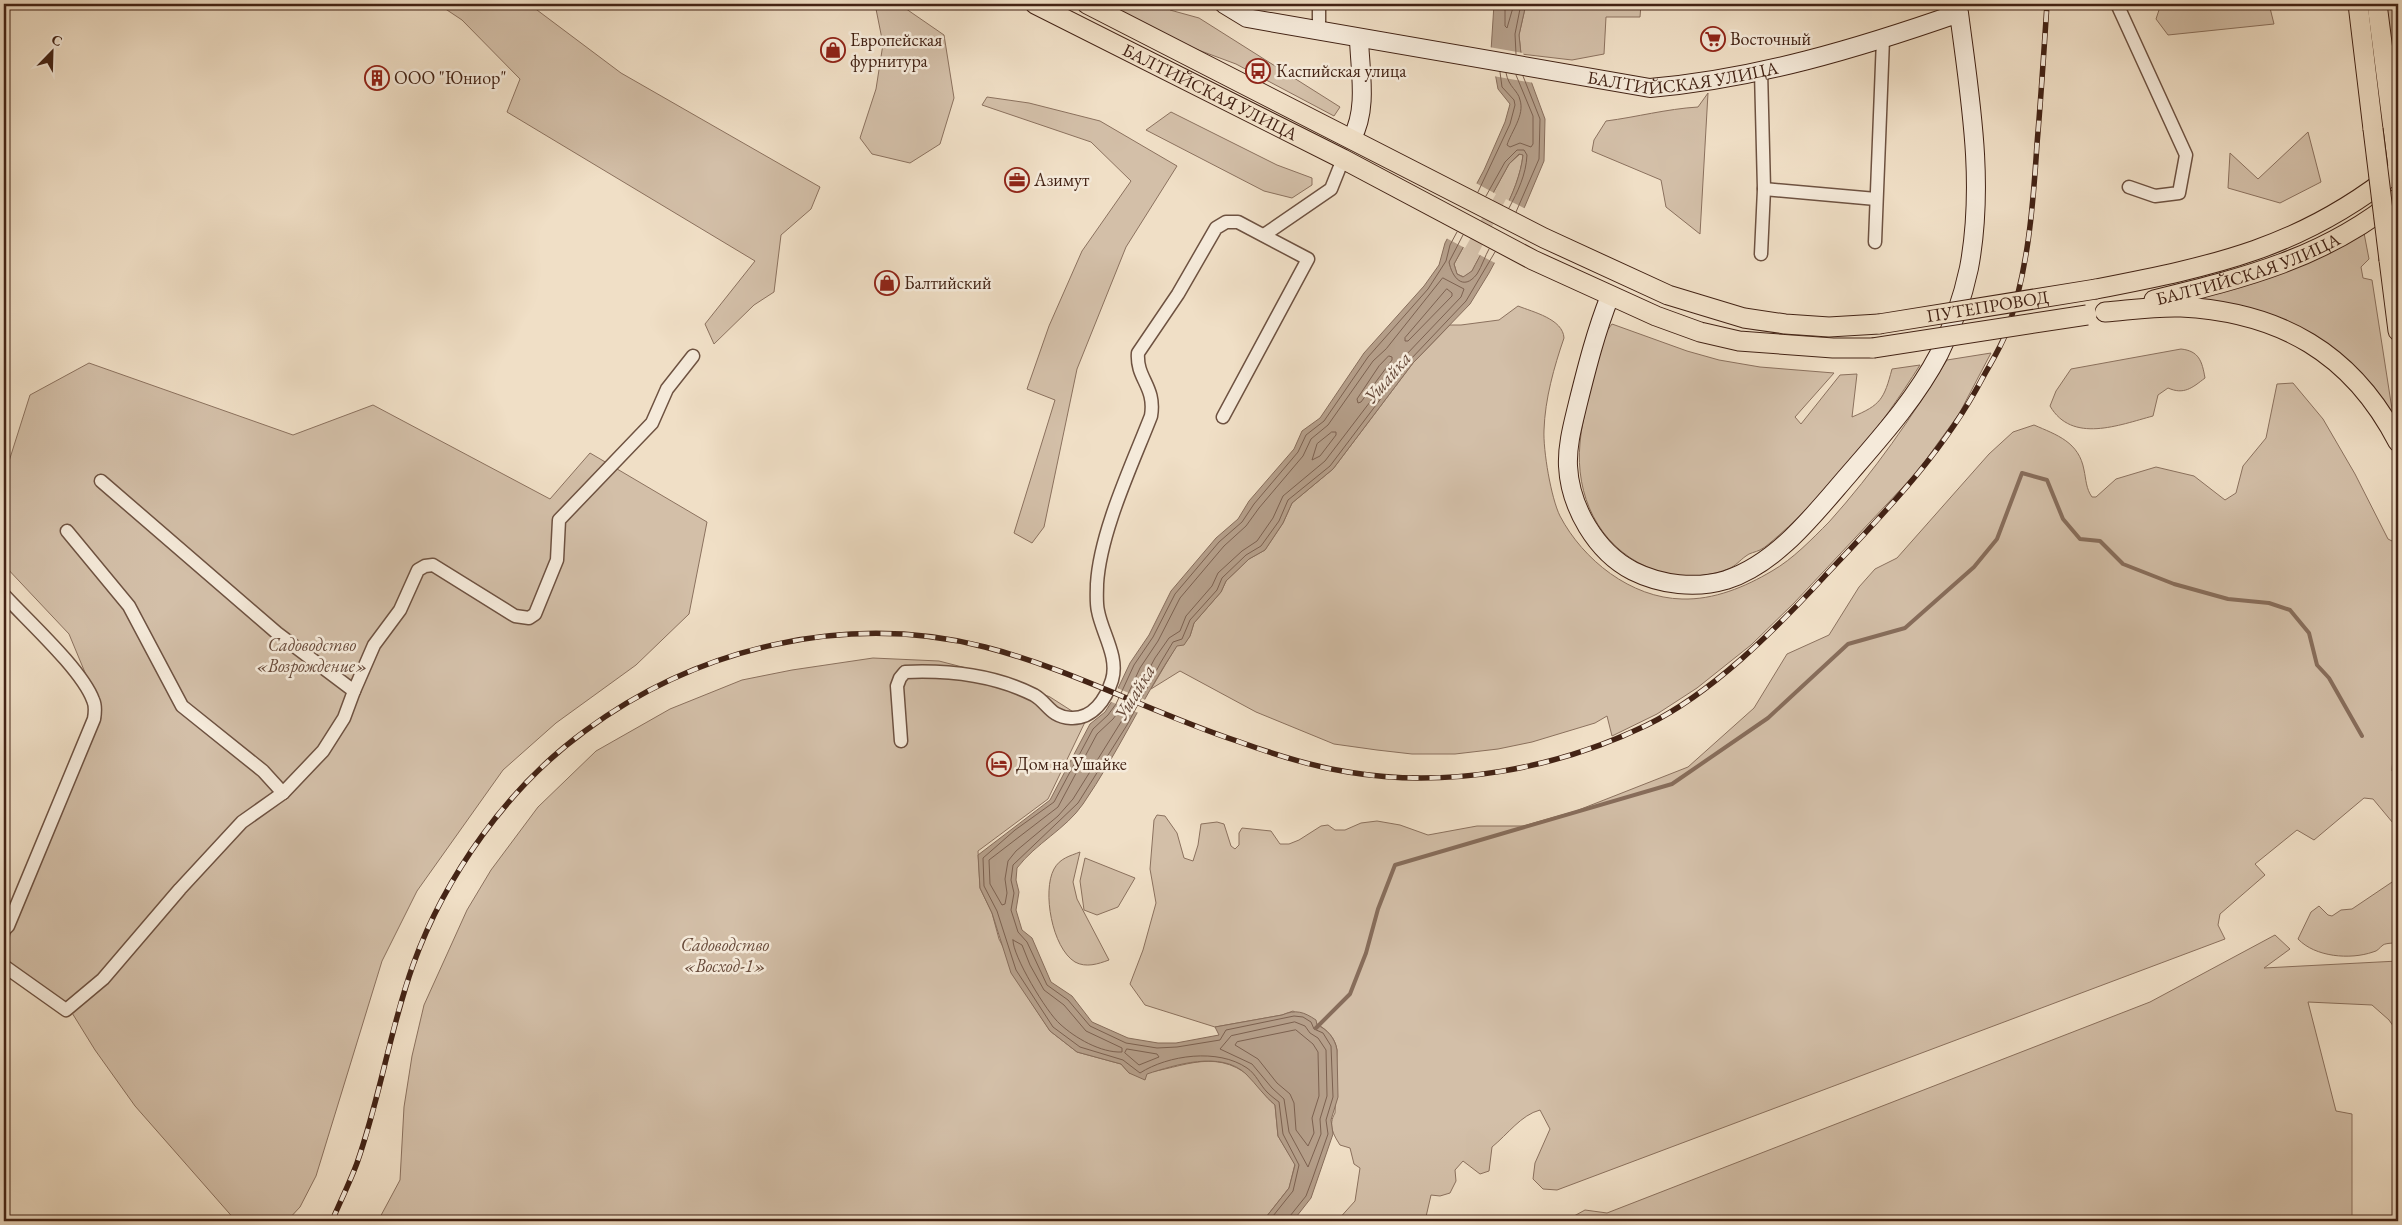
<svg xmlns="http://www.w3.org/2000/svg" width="2402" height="1225" font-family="'EB Garamond',serif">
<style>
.green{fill:#d3bfa8;stroke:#8b715e}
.water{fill:#b59f8a;stroke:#876d5b;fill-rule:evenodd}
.pier{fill:#f0dfc6}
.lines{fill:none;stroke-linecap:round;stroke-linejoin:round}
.shore{stroke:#7c6150;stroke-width:1}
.stream{stroke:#876d5b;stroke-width:4}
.street-casing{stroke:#6e5241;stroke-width:15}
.secondary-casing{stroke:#432315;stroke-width:20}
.primary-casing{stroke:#432315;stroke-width:21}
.street{stroke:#f5eada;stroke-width:12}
.secondary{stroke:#f5eada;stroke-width:18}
.primary{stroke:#f0dfc6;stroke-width:19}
.rail-casing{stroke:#432315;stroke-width:5.5}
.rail{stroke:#f5eada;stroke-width:4;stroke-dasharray:11;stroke-linecap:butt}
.primary-bridge-casing{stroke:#432315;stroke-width:21;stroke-linecap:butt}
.primary-bridge{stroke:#f0dfc6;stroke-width:19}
.labels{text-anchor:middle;stroke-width:5;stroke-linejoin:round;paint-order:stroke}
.poi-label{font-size:18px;fill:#432315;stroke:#f5eada;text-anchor:start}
.street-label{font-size:18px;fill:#432315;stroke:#f5eada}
.park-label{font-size:18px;font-style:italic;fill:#674a3a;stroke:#f5eada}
.water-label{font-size:19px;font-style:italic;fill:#654838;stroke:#f5eada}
</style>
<rect width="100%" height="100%" fill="#f0dfc6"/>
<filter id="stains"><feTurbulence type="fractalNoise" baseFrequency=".004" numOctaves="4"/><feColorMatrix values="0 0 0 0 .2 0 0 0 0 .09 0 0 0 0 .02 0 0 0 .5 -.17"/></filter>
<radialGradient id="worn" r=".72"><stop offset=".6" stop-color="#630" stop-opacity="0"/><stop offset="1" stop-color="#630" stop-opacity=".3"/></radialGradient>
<g class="green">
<polygon points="438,4 529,4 621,73 820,187 811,209 781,235 774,292 754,305 714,344 705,324 755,261 507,112 520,79 462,20"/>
<polygon points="864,4 899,4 944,35 954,98 940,144 910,163 872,154 860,138 876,89 883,44 876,9"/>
<polygon points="1101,4 1168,4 1170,10 1199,18 1340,107 1334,116 1236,64 1174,41"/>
<polygon points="1526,4 1641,4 1640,17 1606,17 1604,54 1572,60 1521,54 1519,35"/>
<polygon points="2161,4 2269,4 2274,24 2168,35 2156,19"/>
<polygon points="2383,4 2398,4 2398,110"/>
<path d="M 1708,93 L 1700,234 L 1666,207 L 1661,180 L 1592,151 L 1594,140 L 1606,121 C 1637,117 1666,109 1698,107 Z"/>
<polygon points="987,97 1029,103 1100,121 1177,166 1126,247 1077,369 1044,527 1032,543 1014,533 1055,400 1027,389 1049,326 1082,251 1131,181 1091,142 982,105"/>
<polygon points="1171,112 1277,165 1312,178 1312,185 1292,198 1264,191 1146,130"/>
<polygon points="2308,132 2321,182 2280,203 2228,188 2230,153 2258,179"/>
<path d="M 1520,154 L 1523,155 C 1519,193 1490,237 1472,271 L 1464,277 L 1457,274 L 1454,264 L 1509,164 Z"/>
<polygon points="2364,233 2369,259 2361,267 2363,278 2372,280 2396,435 2317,347 2186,301"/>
<path d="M 1518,306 C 1533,312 1563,319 1564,338 C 1554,367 1545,399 1544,430 C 1543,450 1551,498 1560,516 C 1583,560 1631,598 1682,599 C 1714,600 1745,587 1772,571 C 1793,559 1812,539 1829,522 C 1874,472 1912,417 1947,360 L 1991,353 L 1959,414 L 1917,472 L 1794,603 L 1751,645 L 1697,688 L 1657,714 L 1612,736 L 1607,716 L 1595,723 L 1532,742 L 1498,749 L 1455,754 L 1412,754 L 1377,750 L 1334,744 L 1256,712 L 1180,671 L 1151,689 L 1177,645 L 1184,644 L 1190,636 L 1194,623 L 1221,592 L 1226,581 L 1249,559 L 1265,550 L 1283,523 L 1292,503 L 1333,469 L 1413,363 L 1450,325 L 1461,325 L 1499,320 Z"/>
<path d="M 1612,324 L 1687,351 L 1719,360 L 1760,367 L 1834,373 L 1795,417 L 1801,424 L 1840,375 L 1857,374 L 1852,417 C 1881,405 1884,399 1892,369 L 1920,365 C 1881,427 1833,488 1778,536 C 1772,541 1766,547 1760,550 C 1756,552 1749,553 1746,556 C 1740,560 1736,566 1728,569 C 1703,579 1671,578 1647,567 C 1598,545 1575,495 1580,443 C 1581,428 1585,413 1588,398 C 1592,382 1593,363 1598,346 C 1600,339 1607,331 1612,324 Z"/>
<path d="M 2181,349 C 2199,351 2202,361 2205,378 C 2192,388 2184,395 2168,388 L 2158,395 L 2153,416 C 2119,425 2072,444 2050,406 L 2056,391 L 2071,369 Z"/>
<polygon points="89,363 293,435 373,405 550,499 590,453 707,522 689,614 636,665 556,723 503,770 417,891 382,961 316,1176 300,1207 287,1221 236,1221 135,1106 95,1050 69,1008 4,959 12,927 101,718 96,699 69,634 4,565 4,477 30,395"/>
<path d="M 2293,383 L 2323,419 L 2355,474 L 2388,539 L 2398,544 L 2398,583 L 2395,586 L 2398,632 L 2398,747 L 2393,756 L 2392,771 L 2398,775 L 2398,829 L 2373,799 L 2364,798 L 2314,840 L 2297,830 L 2255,864 L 2265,875 L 2220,914 L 2218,925 L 2225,939 L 1557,1190 L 1543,1189 L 1533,1179 L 1535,1163 L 1550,1129 L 1540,1110 C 1521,1115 1508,1134 1492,1147 L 1489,1171 L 1480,1174 L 1463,1161 L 1455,1170 L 1456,1181 L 1450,1193 L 1440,1196 L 1431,1195 L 1425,1221 L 1337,1221 L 1355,1201 L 1360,1168 L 1354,1164 L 1350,1148 L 1340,1145 C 1333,1134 1328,1125 1335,1113 L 1337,1050 C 1334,1028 1310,1021 1293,1011 L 1282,1015 L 1215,1027 L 1145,1005 L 1130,984 L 1143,950 L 1156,903 L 1150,869 L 1154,820 L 1157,815 L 1165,816 L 1177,833 L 1184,858 L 1193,861 L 1198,845 L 1201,824 L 1217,822 L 1224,824 L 1231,846 L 1235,849 L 1239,845 L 1239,833 L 1242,828 L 1271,831 L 1280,844 L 1289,844 L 1299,840 L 1321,826 L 1328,825 L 1335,830 L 1345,830 L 1361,823 L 1377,821 L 1400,825 L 1428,835 L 1477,826 L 1523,826 L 1576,811 L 1688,767 L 1754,708 L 1787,654 L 1829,635 L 1859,587 L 1875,569 L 1897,558 L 1989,454 L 2013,432 L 2034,425 C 2057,435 2079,442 2084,470 C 2086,479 2086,489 2092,497 L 2096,497 L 2116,479 L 2156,467 L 2194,476 L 2225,500 L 2236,493 L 2243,466 L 2266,438 L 2277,384 Z"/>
<path d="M 873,658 L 939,661 L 1005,678 L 1050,697 L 1086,720 L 1048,799 L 978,851 L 980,888 L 992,913 L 999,939 L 1033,1005 L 1050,1031 L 1077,1052 L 1121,1064 L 1129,1073 C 1169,1076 1205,1046 1244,1072 C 1255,1080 1264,1096 1275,1105 L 1278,1136 L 1295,1164 L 1289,1188 L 1263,1221 L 378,1221 L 400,1180 L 404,1107 L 412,1056 L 424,1005 L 467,910 L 491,870 L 538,807 L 596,751 L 670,709 L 742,680 L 792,670 Z"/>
<path d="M 1080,852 L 1073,882 L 1077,899 L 1109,960 C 1098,964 1086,968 1075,962 C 1052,948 1042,891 1054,869 C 1060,858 1070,856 1080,852 Z"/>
<polygon points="1085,858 1135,878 1118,907 1097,915 1084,910 1080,881"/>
<path d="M 2398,878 L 2398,943 C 2394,943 2386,943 2383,945 C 2379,948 2378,951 2373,952 C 2350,960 2315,957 2298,939 L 2311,912 L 2319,906 L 2328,915 L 2332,916 L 2341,910 L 2352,909 Z"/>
<polygon points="2275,935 2290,949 2264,968 2398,961 2398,1033 2389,1020 2372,1005 2308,1002 2336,1111 2352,1114 2352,1221 1565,1221 1585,1210 1607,1213 2150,1002"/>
</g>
<path class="water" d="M 1494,4 L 1526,4 L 1519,35 L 1521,54 L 1545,119 L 1544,161 L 1525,206 L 1489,273 L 1470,304 L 1413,363 L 1333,469 L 1292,503 L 1283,523 L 1265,550 L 1249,559 L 1226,581 L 1221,592 L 1194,623 L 1190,636 L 1184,645 L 1177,646 C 1143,697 1118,753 1083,804 C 1066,829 1036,843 1017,868 L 1016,880 L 1019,892 L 1016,910 L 1022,930 L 1032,938 L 1051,982 L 1072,996 L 1092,1022 L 1128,1038 L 1158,1043 L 1176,1043 L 1219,1035 L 1215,1027 L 1282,1015 C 1296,1009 1304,1012 1316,1020 L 1317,1025 C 1327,1029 1335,1038 1337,1050 L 1338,1097 L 1331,1120 L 1333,1134 L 1311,1198 L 1293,1221 L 1263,1221 L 1289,1188 L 1295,1165 L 1278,1136 L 1275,1105 C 1264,1096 1257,1085 1246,1074 C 1221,1050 1175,1065 1147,1074 L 1145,1080 L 1129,1073 L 1121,1064 L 1077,1052 L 1050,1031 L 1011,973 L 992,913 L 980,888 L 978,855 L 1050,800 L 1090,724 L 1105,712 L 1112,701 L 1130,663 L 1149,635 L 1171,591 L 1216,538 L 1238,519 L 1249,501 L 1294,449 L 1302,431 L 1320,418 L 1364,353 L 1424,286 L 1439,265 L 1445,243 L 1484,170 L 1505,122 L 1510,104 L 1498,89 L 1491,51 ZM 1519,154 L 1523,155 C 1519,193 1489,237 1472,271 L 1463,277 L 1457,274 L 1454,264 L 1509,164 Z"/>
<g class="pier">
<polygon points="1489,47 1523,53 1534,83 1493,76"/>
<polygon points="1474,182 1496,194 1465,248 1446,238"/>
<polygon points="1506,199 1526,209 1497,264 1478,254"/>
<polygon points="1117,688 1148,701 1141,714 1109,701"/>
</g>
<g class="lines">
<g class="shore">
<polyline points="1505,4 1505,26 1507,28 1514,4"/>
<polyline points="1516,54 1515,34 1521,4"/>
<path d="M 1506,73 C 1509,88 1518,90 1520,100 C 1525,115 1511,132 1507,145 L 1510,147 L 1520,143 L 1531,147 L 1533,144 L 1533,116 L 1516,75"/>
<polyline points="1478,192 1510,124 1515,105 1514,100 1502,87 1500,72"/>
<path d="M 1486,196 L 1505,162 L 1517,150 L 1524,150 L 1527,155 C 1526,175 1518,191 1509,208"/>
<polyline points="1516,212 1539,159 1540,119 1523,76"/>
<path d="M 1463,235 L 1449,262 C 1452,277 1463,292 1477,274 C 1482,266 1485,256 1489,249"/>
<polygon points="1443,278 1464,289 1461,297 1405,356 1325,461 1283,496 1273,518 1257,541 1242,551 1218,573 1212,586 1186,616 1180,631 1169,638 1155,658 1121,722 1073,799 1058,816 1016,851 1008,861 1005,879 1007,893 1005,904 1002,905 990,884 989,860 1058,807 1097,734 1113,719 1122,707 1140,668 1158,641 1180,598 1224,546 1246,526 1259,508 1303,456 1311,439 1328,425 1373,361 1386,349"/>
<polygon points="1447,289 1452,293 1452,296 1408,341 1405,341 1405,338"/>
<polygon points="1389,356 1392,357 1392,360 1361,402 1358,403 1357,399 1379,366"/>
<polygon points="1332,432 1336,432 1336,435 1320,456 1312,460 1317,444"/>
<path d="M 1013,940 L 1022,945 L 1030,965 L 1044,990 L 1064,1005 L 1086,1031 L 1122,1048 L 1122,1052 C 1101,1053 1075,1038 1060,1024 C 1047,1013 1012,955 1013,940 Z"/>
<polygon points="1295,1022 1305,1026 1310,1033 1318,1038 1326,1050 1327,1096 1320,1119 1321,1134 1308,1167 1289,1132 1284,1099 1272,1088 1252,1064 1220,1049 1231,1036"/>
<polygon points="1296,1030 1313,1044 1318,1052 1319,1096 1312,1118 1314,1133 1308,1146 1296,1130 1294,1103 1290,1094 1277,1083 1258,1059 1235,1045 1237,1042"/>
<polygon points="1127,1049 1157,1054 1159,1057 1139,1065 1125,1053"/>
<path d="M 1269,1221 L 1293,1191 L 1299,1165 L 1283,1134 L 1279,1102 C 1275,1099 1271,1096 1267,1092 C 1260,1085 1256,1074 1247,1068 C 1218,1048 1168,1055 1140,1073 L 1123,1060 L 1080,1047 L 1053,1027 L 1016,970 L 997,911 L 984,886 L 983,858 L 1015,830 L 1054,802 L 1093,729 L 1108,715 L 1116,704 L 1134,665 L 1153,637 L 1175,594 L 1219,542 L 1242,522 L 1254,504 L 1298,452 L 1306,435 L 1324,421 L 1368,357 L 1428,289 L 1446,261 L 1450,245 L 1457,232"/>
<polyline points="1289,1221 1290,1216 1306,1196 1312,1180 1328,1134 1326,1120 1333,1097 1331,1046 1323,1033 1314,1029 1311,1022 1303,1017 1294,1016 1226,1030 1220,1040 1177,1047 1157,1048 1126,1043 1090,1026 1068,1000 1047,985 1027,942 1018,932 1011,910 1014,893 1011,880 1013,865 1078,803 1127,725 1161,662 1173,642 1182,639 1190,620 1217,590 1222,578 1246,555 1261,546 1279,521 1288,500 1330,466 1410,360 1466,301 1495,252"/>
</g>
<g class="stream">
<polyline points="2268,4 2278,6"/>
<polyline points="1316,1028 1350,994 1366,953 1378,909 1395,865 1672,784 1768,718 1848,644 1905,628 1974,567 1997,539 2022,473 2047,480 2063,519 2080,539 2100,541 2123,564 2174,584 2228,599 2269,603 2290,610 2309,633 2317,665 2329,678 2362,736"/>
</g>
<defs>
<g id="street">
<polyline points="1319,4 1319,31"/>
<polyline points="2117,4 2186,155 2179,193 2155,196 2129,187"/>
<polyline points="1761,71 1764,189 1761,254"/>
<polyline points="1764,189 1876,199"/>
<polyline points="1264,235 1331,189 1343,159"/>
<polyline points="1875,242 1883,39"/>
<polyline points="67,531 129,606 182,706 263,771 283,793"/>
<polyline points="354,691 374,645 400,610 418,570 425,566 433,565 515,616 529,618 535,614 557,560 559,520 652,423 667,389 693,356"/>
<path d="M 901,741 L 897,686 L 900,678 L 905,672 C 949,670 994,675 1034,695 C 1048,703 1050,717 1071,718 C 1093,719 1106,699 1112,680 C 1119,657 1102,633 1098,611 C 1096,603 1097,592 1097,584 C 1100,532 1132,465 1151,416 C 1156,386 1136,379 1138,353 L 1178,294 L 1216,228 L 1226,222 L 1238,222 L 1308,259 L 1223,417"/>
<path d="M 4,930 L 8,926 L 94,719 C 95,713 96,706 93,700 C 82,670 28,621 5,596"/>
<polyline points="4,966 66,1010 103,979 180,889 242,822 283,793 323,751 344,718 354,691 277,633 101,481"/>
</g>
<g id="secondary">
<path id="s1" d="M 1224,4 L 1247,18 L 1650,88 C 1756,79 1859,48 1959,13 C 1970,98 1985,183 1969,268 C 1963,296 1952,328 1939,354 C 1916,398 1882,436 1850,473 C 1815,513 1778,563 1726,580 C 1696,589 1661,585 1633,571 C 1596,552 1570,507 1568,466 C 1567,445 1573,424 1578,403 C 1587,367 1596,331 1610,296"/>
<path d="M 1352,138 C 1368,109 1360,71 1359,39"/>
</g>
<g id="primary">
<path id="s2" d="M 1035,4 L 1343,159 L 1533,260 L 1656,316 L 1700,332 L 1739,341 L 1833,348 L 1873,348"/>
<polyline points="1087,4 1544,238 1668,295 1744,318 1785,324 1829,327 1879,324"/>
<polyline points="2358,4 2373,129"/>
<polyline points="2377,4 2398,167"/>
<polyline points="2389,260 2398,331"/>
<path d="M 2096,289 C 2214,266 2302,248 2398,170"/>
<path id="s3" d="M 2154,300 C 2244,278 2325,258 2398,198"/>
<path d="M 2105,312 C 2130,310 2156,306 2181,307 C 2280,312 2352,353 2398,442"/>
</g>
</defs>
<use href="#street" class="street-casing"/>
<use href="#secondary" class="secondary-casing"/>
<use href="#primary" class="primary-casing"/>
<use href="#street" class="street"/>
<use href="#secondary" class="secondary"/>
<use href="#primary" class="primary"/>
<defs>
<path id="rail" d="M 332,1221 C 340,1202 350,1182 357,1163 C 380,1098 390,1029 413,965 C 445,876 508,787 585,731 C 698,647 847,612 985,647 C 1071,669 1152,713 1237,741 C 1273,754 1310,766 1348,772 C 1448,789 1556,769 1647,725 C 1712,693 1774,631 1823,578 C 1882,515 1942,455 1982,379 C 1990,364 2000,349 2006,333 C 2028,273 2033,207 2037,144 C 2041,97 2044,51 2047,4"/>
</defs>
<use href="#rail" class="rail-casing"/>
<use href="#rail" class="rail"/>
<defs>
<g id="primary-bridge">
<polyline points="2373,129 2389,260"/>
<path id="s4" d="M 1879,324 L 2096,289"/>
<polyline points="1873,348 2087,315"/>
</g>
</defs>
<use href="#primary-bridge" class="primary-bridge-casing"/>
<use href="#primary-bridge" class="primary-bridge"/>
</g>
<defs>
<symbol id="supermarket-ring" viewBox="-11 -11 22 22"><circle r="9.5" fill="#f5eada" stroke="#8f2418" stroke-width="1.5"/><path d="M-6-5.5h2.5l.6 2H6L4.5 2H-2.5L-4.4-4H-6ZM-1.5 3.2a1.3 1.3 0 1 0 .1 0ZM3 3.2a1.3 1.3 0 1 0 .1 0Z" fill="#8f2418"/></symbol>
<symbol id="shop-ring" viewBox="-11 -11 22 22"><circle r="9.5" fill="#f5eada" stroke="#8f2418" stroke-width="1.5"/><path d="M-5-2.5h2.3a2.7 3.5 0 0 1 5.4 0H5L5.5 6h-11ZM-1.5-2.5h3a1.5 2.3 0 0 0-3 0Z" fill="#8f2418"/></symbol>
<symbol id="bus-ring" viewBox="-11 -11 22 22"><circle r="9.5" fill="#f5eada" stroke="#8f2418" stroke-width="1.5"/><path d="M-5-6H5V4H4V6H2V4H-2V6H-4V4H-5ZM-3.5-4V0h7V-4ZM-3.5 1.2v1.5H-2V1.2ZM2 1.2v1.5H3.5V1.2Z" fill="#8f2418"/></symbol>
<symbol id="building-ring" viewBox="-11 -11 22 22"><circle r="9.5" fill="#f5eada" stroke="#8f2418" stroke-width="1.5"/><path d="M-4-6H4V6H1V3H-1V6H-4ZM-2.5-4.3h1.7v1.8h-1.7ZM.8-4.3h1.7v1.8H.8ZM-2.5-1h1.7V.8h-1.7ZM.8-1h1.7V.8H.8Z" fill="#8f2418"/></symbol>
<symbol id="office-ring" viewBox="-11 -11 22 22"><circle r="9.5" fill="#f5eada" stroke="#8f2418" stroke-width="1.5"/><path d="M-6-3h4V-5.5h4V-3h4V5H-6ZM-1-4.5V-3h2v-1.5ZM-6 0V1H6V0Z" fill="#8f2418"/></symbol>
<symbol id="hotel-ring" viewBox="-11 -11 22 22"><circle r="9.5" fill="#f5eada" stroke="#8f2418" stroke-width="1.5"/><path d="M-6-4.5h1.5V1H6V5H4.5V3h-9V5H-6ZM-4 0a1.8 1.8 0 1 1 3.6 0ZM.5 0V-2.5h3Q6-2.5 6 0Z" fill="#8f2418"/></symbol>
</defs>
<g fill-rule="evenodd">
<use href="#supermarket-ring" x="1699" y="25" width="28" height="28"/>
<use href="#shop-ring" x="819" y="36" width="28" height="28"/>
<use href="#bus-ring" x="1244" y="57" width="28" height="28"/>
<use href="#building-ring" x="363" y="64" width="28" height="28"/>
<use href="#office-ring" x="1003" y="166" width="28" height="28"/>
<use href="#shop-ring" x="873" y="269" width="28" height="28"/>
<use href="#hotel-ring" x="985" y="750" width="28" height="28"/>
</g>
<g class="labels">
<g class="poi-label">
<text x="1730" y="45">Восточный</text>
<text x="850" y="46">Европейская<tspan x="850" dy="21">фурнитура</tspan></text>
<text x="1276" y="77">Каспийская улица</text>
<text x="394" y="84">ООО "Юниор"</text>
<text x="1034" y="186">Азимут</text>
<text x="904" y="289">Балтийский</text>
<text x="1016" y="770">Дом на Ушайке</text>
</g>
<g class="street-label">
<text dy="6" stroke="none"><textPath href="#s1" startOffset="469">БАЛТИЙСКАЯ УЛИЦА</textPath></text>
<text dy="6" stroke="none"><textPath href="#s2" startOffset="196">БАЛТИЙСКАЯ УЛИЦА</textPath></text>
<text dy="6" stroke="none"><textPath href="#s3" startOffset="99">БАЛТИЙСКАЯ УЛИЦА</textPath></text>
<text dy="6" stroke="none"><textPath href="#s4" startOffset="110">ПУТЕПРОВОД</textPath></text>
</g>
<g class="park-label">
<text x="312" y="651">Садоводство<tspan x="312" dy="21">«Возрождение»</tspan></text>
<text x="725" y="951">Садоводство<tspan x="725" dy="21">«Восход-1»</tspan></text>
</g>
<g class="water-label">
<text transform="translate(1387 377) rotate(-49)" y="7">Ушайка</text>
<text transform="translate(1134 692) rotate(-59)" y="7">Ушайка</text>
</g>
</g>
<rect width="2402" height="1225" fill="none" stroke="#f0dfc6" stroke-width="20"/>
<rect x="5" y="5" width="2392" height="1215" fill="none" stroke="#432315" stroke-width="2.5"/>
<rect x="10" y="10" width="2382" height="1205" fill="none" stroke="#432315"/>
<g transform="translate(52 52) rotate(23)" stroke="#f5eada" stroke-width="4" paint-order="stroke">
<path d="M0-4L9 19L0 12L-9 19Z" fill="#432315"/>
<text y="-8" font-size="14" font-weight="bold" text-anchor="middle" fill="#432315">С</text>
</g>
<rect width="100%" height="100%" filter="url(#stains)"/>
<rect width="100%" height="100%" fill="url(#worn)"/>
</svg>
